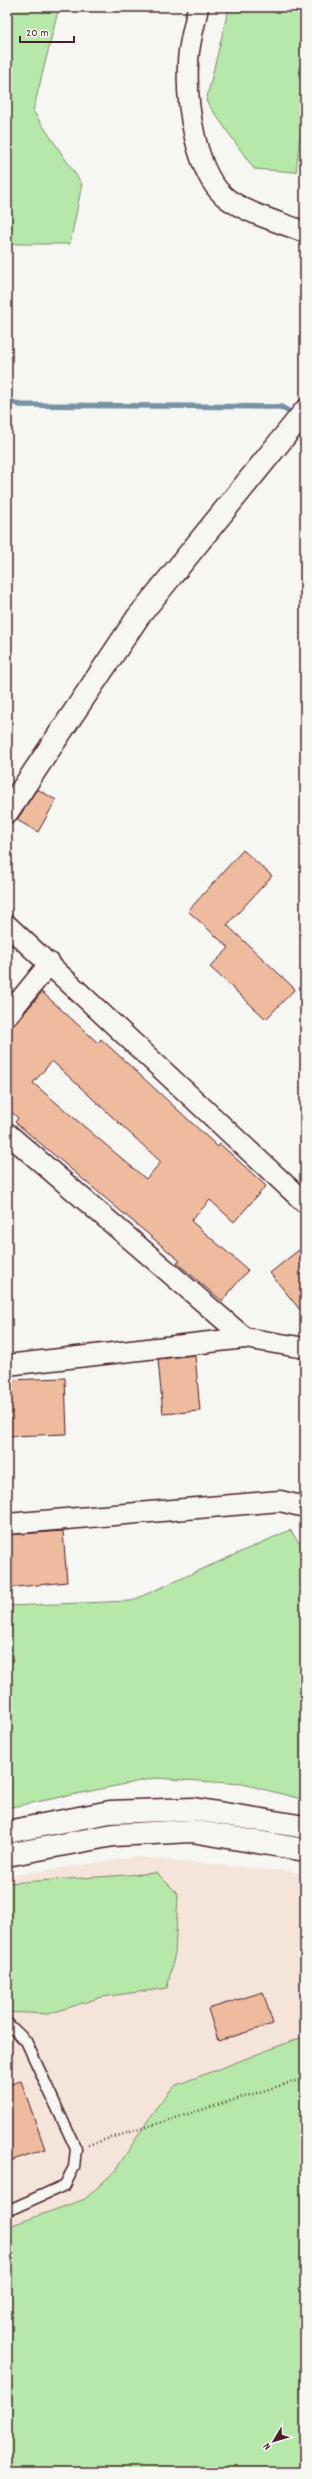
<svg xmlns="http://www.w3.org/2000/svg" width="312" height="2479" font-family="Dekko,sans-serif">
<style>
.built{fill:#f4e4d9}
.green{fill:#b6e9a9;stroke:#80846a}
.lines{fill:none;stroke-linecap:round;stroke-linejoin:round}
.stream{stroke:#7692a5;stroke-width:5.5}
.building{fill:#eebb9f;stroke:#4a1f2b;fill-rule:evenodd}
.lane-casing{stroke:#4a1f2b;stroke-width:13}
.street-casing{stroke:#4a1f2b;stroke-width:23}
.secondary-casing{stroke:#4a1f2b;stroke-width:25}
.path{stroke:#4a1f2b;stroke-width:2.5;stroke-dasharray:1 3;stroke-linecap:butt}
.lane{stroke:#f6f6f2;stroke-width:10}
.street{stroke:#f6f6f2;stroke-width:20}
.secondary{stroke:#f6f6f2;stroke-width:22}
</style>
<rect width="100%" height="100%" fill="#f6f6f2"/>
<filter id="ink" filterUnits="userSpaceOnUse"><feTurbulence type="fractalNoise" baseFrequency=".025" numOctaves="2"/><feDisplacementMap in="SourceGraphic" scale="8" xChannelSelector="R" yChannelSelector="G"/><feConvolveMatrix kernelMatrix="1 2 1 2 8 2 1 2 1" color-interpolation-filters="sRGB"/></filter>
<g filter="url(#ink)">
<polygon class="built" points="137,1857 305,1873 305,2472 7,2472 7,1876"/>
<g class="green">
<polygon points="7,7 59,7 33,111 82,184 70,244 7,244"/>
<polygon points="229,7 305,7 305,93 296,172 254,169 206,101"/>
<polygon points="290,1530 305,1551 305,1800 243,1784 155,1778 7,1808 7,1606 131,1601"/>
<polygon points="157,1873 178,1894 175,1953 167,1988 102,1997 48,2014 7,2012 7,1883"/>
<polygon points="305,2036 305,2472 7,2472 7,2227 85,2199 115,2171 156,2108 174,2086"/>
</g>
<g class="lines">
<polyline class="stream" points="7,400 20,405 281,407 295,415"/>
</g>
<g class="building">
<polygon points="37,789 56,800 38,832 17,820"/>
<polygon points="243,850 272,876 227,925 295,989 266,1019 210,967 229,948 188,911"/>
<path d="M 42,992 L 98,1043 L 101,1039 L 218,1147 L 220,1144 L 266,1186 L 234,1222 L 210,1200 L 191,1221 L 248,1270 L 222,1301 L 177,1263 L 180,1261 L 15,1122 L 18,1118 L 7,1108 L 7,1027 L 16,1023 ZM 52,1061 L 161,1162 L 146,1179 L 33,1083 Z"/>
<polygon points="305,1245 305,1316 270,1273"/>
<polygon points="195,1355 200,1411 163,1414 158,1359"/>
<polygon points="65,1378 67,1434 7,1436 7,1380"/>
<polygon points="63,1531 67,1582 7,1588 7,1535"/>
<polygon points="263,1992 273,2024 218,2041 208,2009"/>
<polygon points="21,2081 45,2149 7,2162 7,2085"/>
</g>
<g class="lines">
<defs>
<polyline id="lane" points="7,2023 26,2041 76,2149 74,2167 65,2185 7,2211"/>
<g id="street">
<path d="M 198,7 C 195,25 188,45 188,64 C 186,102 195,177 229,200 C 252,215 279,222 305,232"/>
<polyline points="7,925 305,1203"/>
<polyline points="7,1016 50,963"/>
<polyline points="7,1133 245,1338"/>
<polyline points="7,1365 245,1338 305,1348"/>
<polyline points="7,1524 280,1501 305,1507"/>
</g>
<g id="secondary">
<polyline points="7,812 138,617 305,411"/>
<polyline points="7,1832 110,1812 193,1809 305,1827"/>
<polyline points="7,1855 113,1835 192,1831 305,1850"/>
</g>
</defs>
<use href="#lane" class="lane-casing"/>
<use href="#street" class="street-casing"/>
<use href="#secondary" class="secondary-casing"/>
<polyline class="path" points="88,2145 305,2078"/>
<use href="#lane" class="lane"/>
<use href="#street" class="street"/>
<use href="#secondary" class="secondary"/>
</g>
</g>
<rect width="312" height="2479" fill="none" stroke="#f6f6f2" stroke-width="24"/>
<rect x="12" y="12" width="288" height="2455" fill="none" stroke="#4a1f2b" stroke-width="1.5" filter="url(#ink)"/>
<g transform="translate(274 2441) rotate(232)" stroke="#f6f6f2" stroke-width="3" paint-order="stroke">
<path d="M0-3L7 15L0 10L-7 15Z" fill="#4a1f2b"/>
<text y="-6" font-size="11" font-weight="bold" text-anchor="middle" fill="#4a1f2b">N</text>
</g>
<path d="M20 36v6h54v-6" fill="none" stroke="#4a1f2b" stroke-width="2"/>
<text x="26" y="36" font-size="12" fill="#4a1f2b" stroke="#f6f6f2" stroke-width="3" paint-order="stroke">20 m</text>
</svg>
